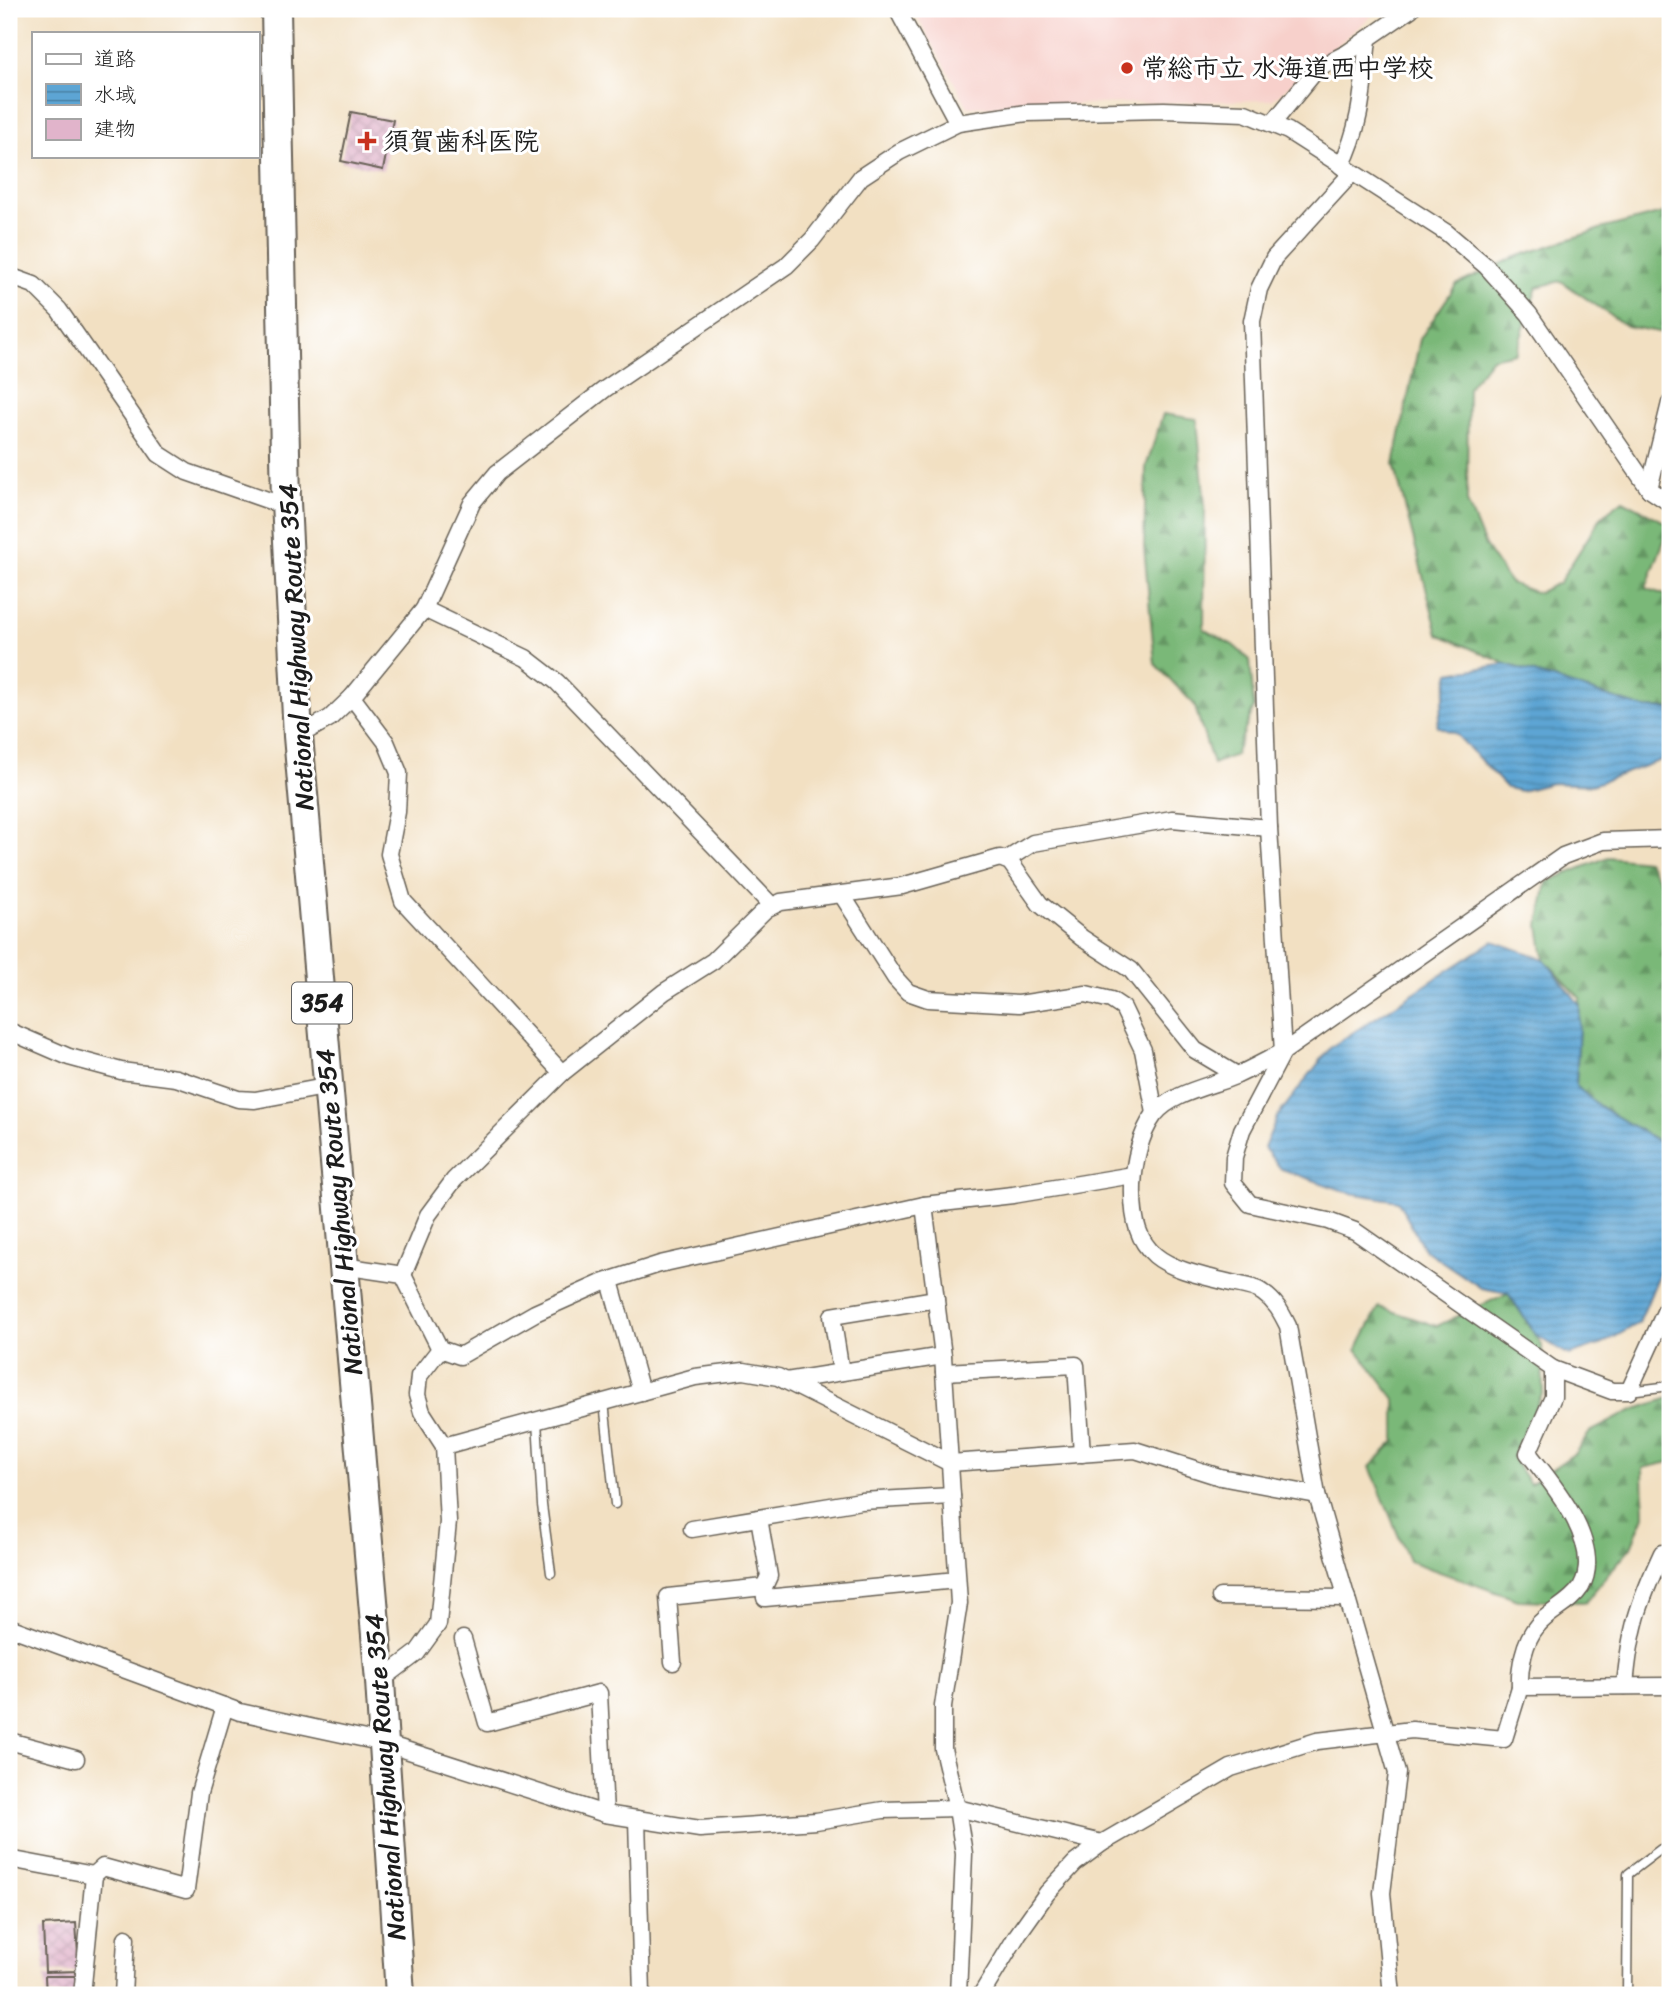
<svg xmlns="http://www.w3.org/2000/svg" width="1679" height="2004" font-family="Sriracha,'Klee One',sans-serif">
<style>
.built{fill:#f7d0cb}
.forest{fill:url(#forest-firs);stroke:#4b6a4a;stroke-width:2}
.water{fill:url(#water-rules);stroke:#3c6078;stroke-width:2}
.building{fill:url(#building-cross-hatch)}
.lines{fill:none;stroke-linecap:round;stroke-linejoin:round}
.lane-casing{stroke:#676156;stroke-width:11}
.street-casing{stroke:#676156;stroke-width:19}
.highway-casing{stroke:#676156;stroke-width:32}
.lane{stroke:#fff;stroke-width:8}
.street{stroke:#fff;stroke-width:16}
.highway{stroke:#fff;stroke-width:28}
.poi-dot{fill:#c8321e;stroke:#fff;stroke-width:2.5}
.labels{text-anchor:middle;stroke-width:6;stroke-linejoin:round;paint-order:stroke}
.shield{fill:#fff;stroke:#606060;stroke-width:2}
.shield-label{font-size:24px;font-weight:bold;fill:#1c1c1c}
.poi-label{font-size:26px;font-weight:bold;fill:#1c1c1c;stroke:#fff;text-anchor:start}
.street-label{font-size:26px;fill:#1c1c1c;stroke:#fff}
</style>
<defs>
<pattern id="forest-firs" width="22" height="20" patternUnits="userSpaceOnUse" patternTransform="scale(1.75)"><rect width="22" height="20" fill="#7ab878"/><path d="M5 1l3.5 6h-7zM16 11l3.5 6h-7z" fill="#639562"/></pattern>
<pattern id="water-rules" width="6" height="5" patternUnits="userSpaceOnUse" patternTransform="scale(1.75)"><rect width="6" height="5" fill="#5da5d4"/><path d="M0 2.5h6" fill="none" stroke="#4c86ab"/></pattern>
<pattern id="building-cross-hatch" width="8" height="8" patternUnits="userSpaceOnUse" patternTransform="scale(1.75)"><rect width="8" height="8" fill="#e1b4cb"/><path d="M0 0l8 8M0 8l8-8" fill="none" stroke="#c09aae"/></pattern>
</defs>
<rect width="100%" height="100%" fill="#fff"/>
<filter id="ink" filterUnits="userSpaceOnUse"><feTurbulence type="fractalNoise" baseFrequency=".0143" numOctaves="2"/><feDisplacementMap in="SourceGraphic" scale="14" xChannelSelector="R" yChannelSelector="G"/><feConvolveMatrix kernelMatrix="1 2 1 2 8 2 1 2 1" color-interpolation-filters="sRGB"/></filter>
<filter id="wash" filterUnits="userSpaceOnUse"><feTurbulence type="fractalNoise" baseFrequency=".00686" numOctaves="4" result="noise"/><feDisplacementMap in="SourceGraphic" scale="28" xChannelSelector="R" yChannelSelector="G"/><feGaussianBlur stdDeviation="1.57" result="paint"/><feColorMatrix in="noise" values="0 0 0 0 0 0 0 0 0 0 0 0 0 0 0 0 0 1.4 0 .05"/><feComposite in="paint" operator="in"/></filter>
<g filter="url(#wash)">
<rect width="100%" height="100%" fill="#f2e0c2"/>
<polygon class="built" points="913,9 1380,9 1272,100 968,107"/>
<g class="forest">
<polygon points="1670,211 1670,334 1626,326 1561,281 1537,287 1516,353 1492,358 1468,388 1467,502 1485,546 1510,583 1537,593 1559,583 1602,516 1623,500 1670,525 1646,588 1670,597 1670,708 1644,708 1506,664 1438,634 1394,464 1420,339 1456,285 1516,257 1600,229"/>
<polygon points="1163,414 1197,419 1205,506 1204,629 1233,645 1250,660 1254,707 1235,755 1213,764 1194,704 1155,664 1144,547 1146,467"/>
<polygon points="1608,857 1647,861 1670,897 1670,1148 1591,1101 1576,1086 1580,998 1544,959 1539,925 1547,882"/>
<polygon points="1508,1293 1542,1345 1543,1392 1512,1457 1530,1484 1575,1453 1590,1432 1633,1410 1670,1398 1670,1462 1643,1468 1644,1516 1631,1547 1585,1602 1518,1600 1409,1561 1370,1467 1395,1441 1395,1399 1357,1349 1379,1307 1437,1326"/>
</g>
<g class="water">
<polygon points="1506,664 1644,708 1670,709 1670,757 1592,785 1552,783 1521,791 1507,788 1456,734 1437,726 1450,673"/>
<polygon points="1493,941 1544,959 1580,1005 1576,1086 1599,1106 1670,1148 1670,1248 1639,1323 1602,1344 1569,1355 1536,1335 1508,1293 1481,1288 1424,1249 1398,1201 1350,1193 1281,1169 1264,1148 1277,1117 1331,1047"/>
</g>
<g id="blocks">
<g class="building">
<polygon points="351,112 393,120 383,170 341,161"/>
<polygon points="76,1923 79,1971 45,1972 43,1925"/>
<polygon points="45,1976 75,1976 75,1995 46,1995"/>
</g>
</g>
</g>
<g filter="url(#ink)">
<use href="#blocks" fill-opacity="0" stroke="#676156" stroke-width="2"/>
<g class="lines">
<defs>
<g id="lane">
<polyline points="1629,1391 1670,1386"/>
<polyline points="604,1402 615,1504"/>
<polyline points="537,1421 542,1505 551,1573"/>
<polyline points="1627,1995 1628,1874 1661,1849"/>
</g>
<g id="street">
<polyline points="897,9 958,123"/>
<polyline points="1272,124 1318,68 1347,53 1411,9"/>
<path d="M 1341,166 C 1362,126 1363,84 1368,39"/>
<path d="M 1352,173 L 1274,258 L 1259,289 L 1252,321 L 1269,828 L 1283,1052 L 1242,1130 L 1234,1157 L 1233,1183 L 1250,1204 L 1328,1221 L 1355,1231 L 1553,1369 L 1553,1397 L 1528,1453 C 1552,1483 1605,1545 1581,1587 C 1570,1604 1549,1611 1537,1626 C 1524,1641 1519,1669 1520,1687"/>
<polyline points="9,276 34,285 59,310 159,454 187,472 273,502 286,502"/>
<polyline points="1649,489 1670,403"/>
<polyline points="424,609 526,658 557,682 772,906"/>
<polyline points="352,697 386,742 399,773 397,812 389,854 403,901 562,1073"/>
<polyline points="298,736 330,718 352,697 424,609 472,503 497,473 605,389 786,266 812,240 861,177 899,152 958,123 1027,113 1164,110 1245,113 1288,131 1447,233 1486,266 1529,314 1649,489 1670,503"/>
<polyline points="1006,860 1033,843 1172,819 1269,828"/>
<polyline points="842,895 895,978 908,992 928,999 1019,1004 1086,994 1111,1000 1123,1008 1143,1050 1155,1113"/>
<polyline points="9,1031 69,1057 121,1071 176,1078 238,1099 255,1100 330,1086"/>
<polyline points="924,1205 943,1356 959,1603 943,1706 943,1749 957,1808 964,1854 958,1995"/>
<polyline points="343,1266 403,1275 440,1349 460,1356 535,1313 604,1282 660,1264 924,1205 1013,1195 1133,1175"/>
<polyline points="403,1275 428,1215 454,1180 562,1073 664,992 713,961 766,909 781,902 902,886 1000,858 1010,862 1040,904 1082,938 1131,970 1195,1050 1237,1075"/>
<polyline points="610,1281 641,1392"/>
<polyline points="1553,1369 1612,1391 1629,1391 1670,1301"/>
<polyline points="841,1372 832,1316 936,1299"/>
<polyline points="944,1372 1076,1365 1082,1454"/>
<polyline points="786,1381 943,1356"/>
<polyline points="444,1446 695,1377 744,1371 778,1377 950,1463 1135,1450 1220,1477 1317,1495"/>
<polyline points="692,1529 861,1501 952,1496"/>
<polyline points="764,1587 765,1598 957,1580"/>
<polyline points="1220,1597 1347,1598"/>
<polyline points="9,1627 240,1712 384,1743 605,1814 700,1829 816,1821 883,1810 957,1808 1102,1843"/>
<polyline points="463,1639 487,1723 599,1693 605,1814"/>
<polyline points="673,1662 668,1597 764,1587 769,1576 759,1518"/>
<polyline points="380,1681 417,1653 438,1624 448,1522 444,1446 422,1412 417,1395 419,1376 440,1349"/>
<path d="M 1625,1686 C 1630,1629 1638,1605 1662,1553"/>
<polyline points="9,1741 76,1759"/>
<polyline points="637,1819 642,1995"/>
<polyline points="9,1859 94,1875 82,1995"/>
<polyline points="94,1875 103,1867 186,1890 199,1793 225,1706"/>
<polyline points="123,1995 126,1938"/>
<polyline points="981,1995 1018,1934 1047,1893 1075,1863 1102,1843 1231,1768 1317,1741 1412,1730 1504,1739 1520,1687 1670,1686"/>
<path d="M 1392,1995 L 1382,1893 L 1397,1773 L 1317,1495 L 1288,1326 C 1281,1312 1276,1302 1263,1293 C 1254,1286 1238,1285 1227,1282 C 1165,1267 1131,1260 1133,1186 C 1134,1163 1140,1134 1154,1115 C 1171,1093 1211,1086 1235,1076 C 1251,1069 1267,1060 1283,1052 L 1563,856 L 1603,841 L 1670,839"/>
</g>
<polyline id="highway" points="276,9 286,502 298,736 380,1681 400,1995"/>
</defs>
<use href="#lane" class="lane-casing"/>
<use href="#street" class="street-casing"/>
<use href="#highway" class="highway-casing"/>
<use href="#lane" class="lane"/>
<use href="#street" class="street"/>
<use href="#highway" class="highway"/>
</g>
</g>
<g class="poi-dot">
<circle cx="1127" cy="68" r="7"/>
<path d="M363.5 130.5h7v7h7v7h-7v7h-7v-7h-7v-7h7z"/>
</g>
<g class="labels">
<rect class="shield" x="292" y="982.5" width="60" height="41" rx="5"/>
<g class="shield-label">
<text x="322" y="1011">354</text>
</g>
<g class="poi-label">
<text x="1141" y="77">常総市立 水海道西中学校</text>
<text x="383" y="150">須賀歯科医院</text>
</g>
<g class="street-label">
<text transform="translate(296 647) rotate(-93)" y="9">National Highway Route 354</text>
<text transform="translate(339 1212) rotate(-95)" y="9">National Highway Route 354</text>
<text transform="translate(385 1777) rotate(-94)" y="9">National Highway Route 354</text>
</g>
</g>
<rect width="1679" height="2004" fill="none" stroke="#fff" stroke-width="35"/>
<rect x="32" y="32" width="228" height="126" fill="#ffffff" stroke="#a4a4a4" stroke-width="2"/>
<rect x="46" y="54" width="35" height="10" fill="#ffffff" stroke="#a4a4a4" stroke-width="2"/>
<text x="94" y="66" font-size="21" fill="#1c1c1c">道路</text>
<rect x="46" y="84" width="35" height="21" fill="url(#water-rules)" stroke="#a4a4a4" stroke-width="2"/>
<text x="94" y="102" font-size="21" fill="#1c1c1c">水域</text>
<rect x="46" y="119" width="35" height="21" fill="#e1b4cb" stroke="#a4a4a4" stroke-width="2"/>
<text x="94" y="136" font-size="21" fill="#1c1c1c">建物</text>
</svg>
